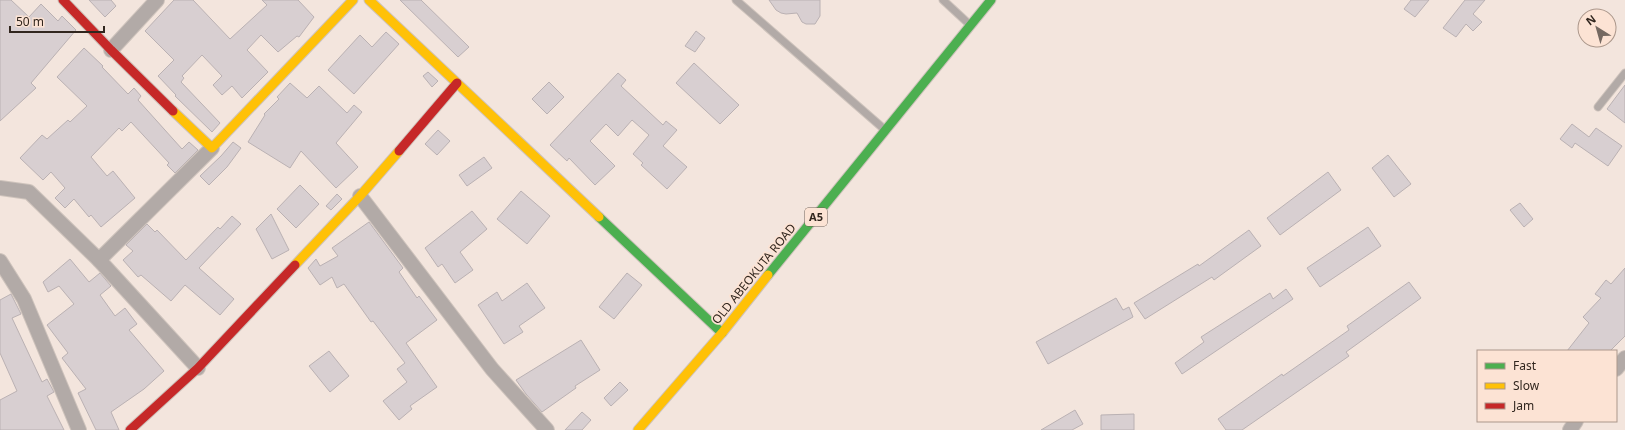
<svg xmlns="http://www.w3.org/2000/svg" width="1625" height="430" font-family="'Noto Sans',sans-serif">
<style>
.building{fill:#d8cfd1;stroke:#bab1b3}
.lines{fill:none;stroke-linecap:round;stroke-linejoin:round}
.lane-casing{stroke:#cec3bc;stroke-width:9}
.street-casing{stroke:#cec3bc;stroke-width:16}
.fast-casing{stroke:#cec3bc;stroke-width:11}
.slow-casing{stroke:#cec3bc;stroke-width:11}
.jam-casing{stroke:#cec3bc;stroke-width:11}
.lane{stroke:#b2aaa7;stroke-width:7}
.street{stroke:#b2aaa7;stroke-width:14}
.fast{stroke:#4caf50;stroke-width:9}
.slow{stroke:#ffc107;stroke-width:9}
.jam{stroke:#c62828;stroke-width:9}
.labels{text-anchor:middle;stroke-width:3.5;stroke-linejoin:round;paint-order:stroke}
.shield{fill:#fce3d4;stroke:#6e5f55;stroke-width:1}
.shield-label{font-size:11px;font-weight:bold;fill:#31261e}
.street-label{font-size:12px;fill:#31261e;stroke:#fce3d4}
</style>
<rect width="100%" height="100%" fill="#f3e5dd"/>
<g class="building">
<polygon points="0,0 11,0 29,17 41,4 58,21 62,16 76,30 31,83 36,88 0,121"/>
<polygon points="89,0 111,0 116,6 105,17"/>
<polygon points="174,0 193,0 230,39 267,5 262,0 298,0 314,17 299,37 297,36 278,52 261,35 247,50 268,72 242,98 232,86 222,95 213,85 222,76 202,55 182,76 184,78 181,82 220,123 212,132 175,96 176,95 158,76 174,60 145,31"/>
<polygon points="400,0 421,0 469,47 458,57"/>
<polygon points="769,0 820,0 820,16 815,24 806,24 802,22 797,13 786,14 781,13 776,10"/>
<polygon points="1411,0 1429,0 1415,17 1404,9"/>
<polygon points="1465,0 1485,0 1473,14 1482,22 1473,31 1466,24 1456,37 1443,28"/>
<polygon points="696,31 705,38 695,52 685,46"/>
<polygon points="386,32 399,44 354,94 328,70 360,35 372,47"/>
<polygon points="84,48 103,66 102,67 128,94 134,88 141,96 138,100 182,149 189,142 198,150 175,173 167,165 169,163 131,122 122,131 119,128 91,157 107,176 113,171 135,198 101,227 91,215 89,217 74,199 65,208 55,198 65,188 51,172 43,180 20,158 42,135 47,139 68,120 70,122 87,106 57,77"/>
<polygon points="694,63 739,105 720,124 676,83"/>
<polygon points="428,72 438,81 432,87 423,76"/>
<polygon points="618,73 626,80 621,86 663,125 666,121 677,130 663,146 687,167 667,189 641,165 643,163 633,154 649,135 632,120 618,136 606,124 590,141 615,166 595,185 569,158 567,161 550,145"/>
<polygon points="549,82 564,97 547,114 532,99"/>
<polygon points="290,83 307,98 319,86 347,113 354,105 362,112 336,143 358,167 336,188 301,151 290,168 248,142 265,115 264,114 279,99 277,97"/>
<polygon points="1625,85 1625,123 1607,109"/>
<polygon points="1572,124 1589,137 1596,128 1622,146 1608,166 1575,143 1572,148 1560,139"/>
<polygon points="438,130 450,141 437,155 425,144"/>
<polygon points="233,142 241,148 227,167 209,185 200,176 221,156"/>
<polygon points="1388,155 1411,184 1394,197 1372,168"/>
<polygon points="484,157 492,168 467,186 459,175"/>
<polygon points="1328,172 1341,190 1280,235 1267,218"/>
<polygon points="300,185 319,204 296,228 277,209"/>
<polygon points="521,191 550,216 527,244 497,219"/>
<polygon points="337,194 342,199 331,210 326,206"/>
<polygon points="1520,203 1533,219 1524,227 1510,210"/>
<polygon points="472,211 487,229 460,252 473,270 455,283 442,264 438,267 425,248"/>
<polygon points="271,214 289,250 272,259 256,229"/>
<polygon points="232,216 241,224 199,268 234,299 220,315 185,285 171,301 141,275 138,277 123,260 133,251 126,245 147,224 155,232 157,230 186,260 218,227 220,229"/>
<polygon points="369,222 403,268 399,272 417,298 419,296 437,320 406,343 437,387 410,406 412,409 399,420 383,401 407,382 397,369 405,363 373,321 371,322 344,284 337,288 332,277 320,285 308,268 316,259 320,266 338,256 332,248"/>
<polygon points="1368,227 1381,246 1320,287 1307,268"/>
<polygon points="1249,230 1261,246 1214,280 1212,277 1145,319 1134,303 1198,264 1199,266"/>
<polygon points="70,259 89,282 100,273 111,286 100,295 115,316 125,308 137,324 129,330 164,371 144,389 111,412 119,430 96,430 78,393 86,389 62,358 68,353 47,325 74,304 59,286 48,292 43,282"/>
<polygon points="1625,268 1625,336 1610,351 1567,351 1589,323 1583,317 1601,298 1595,294 1606,280 1611,284"/>
<polygon points="627,273 642,285 614,319 599,307"/>
<polygon points="1409,282 1421,298 1346,352 1349,356 1242,430 1226,430 1218,419 1282,374 1283,376 1349,330 1347,326"/>
<polygon points="527,283 545,308 519,326 523,332 504,344 478,305 497,292 502,301"/>
<polygon points="1286,289 1293,299 1182,374 1175,363 1204,342 1201,337 1270,293 1273,299"/>
<polygon points="11,294 21,314 12,318 42,382 47,379 54,392 47,396 64,430 0,430 0,400 17,391 0,353 0,300"/>
<polygon points="1116,298 1123,310 1129,307 1133,317 1048,364 1036,342"/>
<polygon points="581,340 600,370 575,386 576,388 542,412 526,394 516,380"/>
<polygon points="329,351 349,376 330,392 309,366"/>
<polygon points="620,382 628,390 611,406 604,398"/>
<polygon points="1075,410 1083,424 1072,430 1041,430"/>
<polygon points="582,412 591,420 582,430 565,430"/>
<polygon points="1134,414 1134,430 1101,430 1101,415"/>
</g>
<g class="lines">
<defs>
<g id="lane">
<polyline points="736,0 884,129"/>
<polyline points="943,0 969,24"/>
<polyline points="1598,107 1625,73"/>
</g>
<g id="street">
<polyline points="111,50 157,0"/>
<polyline points="0,188 29,192 99,260 198,368"/>
<polyline points="360,196 492,369 547,430"/>
<polyline points="99,260 212,148"/>
<polyline points="0,261 24,299 79,430"/>
<polyline points="1616,369 1625,358"/>
<polyline points="1570,430 1576,421"/>
</g>
<g id="fast">
<polyline points="599,217 722,333"/>
<polyline points="768,275 991,0"/>
</g>
<g id="slow">
<polyline points="369,0 599,217"/>
<polyline points="173,111 212,148 353,0"/>
<polyline points="295,265 360,196 399,151"/>
<polyline points="638,430 722,333 768,275"/>
</g>
<g id="jam">
<polyline points="63,0 111,50 173,111"/>
<polyline points="399,151 457,83"/>
<polyline points="130,430 198,368 295,265"/>
</g>
</defs>
<use href="#lane" class="lane-casing"/>
<use href="#street" class="street-casing"/>
<use href="#fast" class="fast-casing"/>
<use href="#slow" class="slow-casing"/>
<use href="#jam" class="jam-casing"/>
<use href="#lane" class="lane"/>
<use href="#street" class="street"/>
<use href="#fast" class="fast"/>
<use href="#slow" class="slow"/>
<use href="#jam" class="jam"/>
</g>
<g class="labels">
<rect class="shield" x="805" y="208" width="22" height="18" rx="3"/>
<g class="shield-label">
<text x="816" y="221">A5</text>
</g>
<g class="street-label">
<text transform="translate(754 274) rotate(-51)" y="4">OLD ABEOKUTA ROAD</text>
</g>
</g>
<rect x="1477" y="350" width="140" height="72" fill="#fce3d4" stroke="#ab978b"/>
<rect x="1485" y="363" width="20" height="6" fill="#4caf50" stroke="#ab978b"/>
<text x="1513" y="370" font-size="12" fill="#31261e">Fast</text>
<rect x="1485" y="383" width="20" height="6" fill="#ffc107" stroke="#ab978b"/>
<text x="1513" y="390" font-size="12" fill="#31261e">Slow</text>
<rect x="1485" y="403" width="20" height="6" fill="#c62828" stroke="#ab978b"/>
<text x="1513" y="410" font-size="12" fill="#31261e">Jam</text>
<g transform="translate(1597 28) rotate(323)"><circle r="19" fill="#fce3d4" stroke="#ab978b"/>
<path d="M0-3L7 15L0 10L-7 15Z" fill="#756961"/>
<text y="-6" font-size="11" font-weight="bold" text-anchor="middle" fill="#31261e">N</text>
</g>
<path d="M10 26v6h94v-6" fill="none" stroke="#31261e" stroke-width="2"/>
<text x="16" y="26" font-size="12" fill="#31261e" stroke="#fce3d4" stroke-width="3" paint-order="stroke">50 m</text>
</svg>
